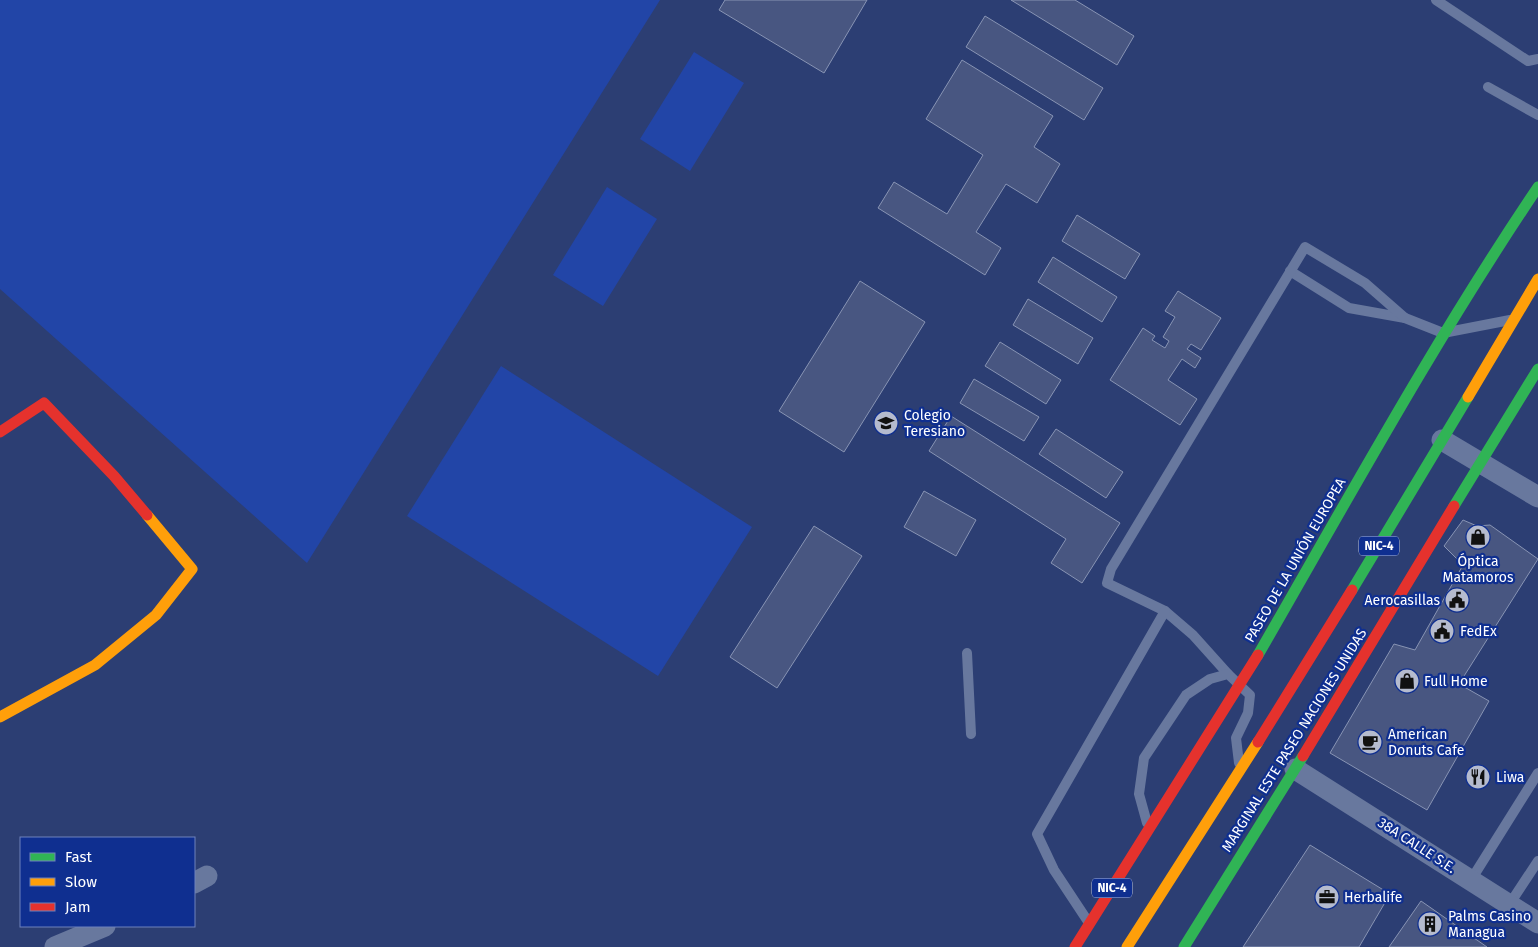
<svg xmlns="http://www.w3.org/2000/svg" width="1538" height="947" font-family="'Fira Sans',sans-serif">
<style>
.green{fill:#2245a7}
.building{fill:#485681;stroke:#8894b4}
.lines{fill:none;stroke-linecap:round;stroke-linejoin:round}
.lane{stroke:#68789e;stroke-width:10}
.street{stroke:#68789e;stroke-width:21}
.fast{stroke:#30b455;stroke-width:11}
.slow{stroke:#ff9f0a;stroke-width:11}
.jam{stroke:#e5322d;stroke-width:11}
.labels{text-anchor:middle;stroke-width:4.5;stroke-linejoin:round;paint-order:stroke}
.shield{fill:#0f2f90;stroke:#b7c1de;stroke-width:1}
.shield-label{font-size:12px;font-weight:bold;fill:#fff}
.poi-label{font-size:14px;fill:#fff;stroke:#0f2f90;text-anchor:start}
.street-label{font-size:14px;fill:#fff;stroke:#0f2f90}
</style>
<rect width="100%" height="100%" fill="#2c3e73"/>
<g class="green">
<polygon points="0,0 660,0 307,563 0,289"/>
<polygon points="694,52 744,83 690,171 640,139"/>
<polygon points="607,187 657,219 603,306 553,275"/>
<polygon points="501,366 752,527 658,676 407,516"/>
</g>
<g class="building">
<polygon points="725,0 867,0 824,73 719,10"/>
<polygon points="1011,0 1075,0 1134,36 1117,65"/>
<polygon points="985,16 1103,88 1084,120 966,47"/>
<polygon points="962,60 1053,116 1034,147 1060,164 1037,203 1006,184 976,232 1001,248 985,275 878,208 894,182 947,214 983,155 926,119"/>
<polygon points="1077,215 1140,254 1125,279 1062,241"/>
<polygon points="1053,257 1117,297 1102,322 1038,282"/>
<polygon points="860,281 925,322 844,452 779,411"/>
<polygon points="1178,291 1221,318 1201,350 1191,344 1187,349 1201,358 1195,368 1182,359 1168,380 1197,399 1180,425 1110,380 1143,328 1155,336 1152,340 1165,348 1169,341 1163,337 1175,317 1165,311"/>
<polygon points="1028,299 1093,338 1078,364 1013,325"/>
<polygon points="1000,342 1061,380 1046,404 985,366"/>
<polygon points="974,379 1039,417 1024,441 960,403"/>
<polygon points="951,416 1120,523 1082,583 1051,563 1066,539 929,451"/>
<polygon points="1056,429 1123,472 1106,498 1039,454"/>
<polygon points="924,491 976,520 956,556 904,527"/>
<polygon points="1463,520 1477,526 1490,525 1538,559 1459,684 1489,701 1427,810 1330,753 1394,644 1415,650 1463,565 1444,546"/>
<polygon points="814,526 862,556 777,688 730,657"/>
<polygon points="1310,845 1390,894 1359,947 1243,947"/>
<polygon points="1421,901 1487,947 1389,947"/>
</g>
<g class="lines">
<g class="lane">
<polyline points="1436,0 1528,61 1538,59"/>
<polyline points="1488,87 1538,115"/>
<polyline points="1290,271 1349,308 1405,318 1443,333 1510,320"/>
<polyline points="967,653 971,734"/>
<polyline points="1228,674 1193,635 1165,611 1107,583 1111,569 1305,247 1365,283 1405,318"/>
<polyline points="1147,823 1139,794 1144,758 1186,695 1210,679 1228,674 1250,695 1248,713 1236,738 1239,763"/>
<polyline points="1471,880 1538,773"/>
<polyline points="1509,905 1538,861"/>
<polyline points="1087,920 1054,870 1037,834 1165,611"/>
</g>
<g class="street">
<polyline points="1442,440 1538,497"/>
<polyline points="1295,769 1538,923"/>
<polyline points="194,883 207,876"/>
<polyline points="55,947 105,926"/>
</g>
<g class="fast">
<polyline points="1454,506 1538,369"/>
<polyline points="1352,590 1468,397"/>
<path d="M 1258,655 C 1349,497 1436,338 1538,187"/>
<polyline points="1184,947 1303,756"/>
</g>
<g class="slow">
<polyline points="1468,397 1538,279"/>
<polyline points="0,717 95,665 156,615 192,569 147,515"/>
<polyline points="1127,947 1258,742"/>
</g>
<g class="jam">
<polyline points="0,432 44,403 114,476 147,515"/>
<polyline points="1258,742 1352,590"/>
<polyline points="1303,756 1454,506"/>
<polyline points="1075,947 1258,655"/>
</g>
</g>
<defs>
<symbol id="school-disc" viewBox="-11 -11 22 22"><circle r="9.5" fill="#b5bbce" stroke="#0f2f90"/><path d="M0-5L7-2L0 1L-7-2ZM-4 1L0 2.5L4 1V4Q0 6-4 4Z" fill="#111"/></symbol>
<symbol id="shop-disc" viewBox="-11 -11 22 22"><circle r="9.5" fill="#b5bbce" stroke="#0f2f90"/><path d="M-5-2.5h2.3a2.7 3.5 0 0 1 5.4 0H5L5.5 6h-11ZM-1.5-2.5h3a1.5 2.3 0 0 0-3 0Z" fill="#111"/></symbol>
<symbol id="civic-disc" viewBox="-11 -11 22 22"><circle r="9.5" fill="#b5bbce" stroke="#0f2f90"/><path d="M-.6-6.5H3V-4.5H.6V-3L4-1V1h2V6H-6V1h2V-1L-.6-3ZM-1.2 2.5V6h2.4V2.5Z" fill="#111"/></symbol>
<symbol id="cafe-disc" viewBox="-11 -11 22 22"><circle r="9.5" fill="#b5bbce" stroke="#0f2f90"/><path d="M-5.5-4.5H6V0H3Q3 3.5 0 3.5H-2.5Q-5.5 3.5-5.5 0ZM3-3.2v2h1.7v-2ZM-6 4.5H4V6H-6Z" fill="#111"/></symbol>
<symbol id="restaurant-disc" viewBox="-11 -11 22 22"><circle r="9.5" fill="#b5bbce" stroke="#0f2f90"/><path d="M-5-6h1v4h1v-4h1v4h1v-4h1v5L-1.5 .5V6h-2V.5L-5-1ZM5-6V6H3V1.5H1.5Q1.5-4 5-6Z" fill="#111"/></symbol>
<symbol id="office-disc" viewBox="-11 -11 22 22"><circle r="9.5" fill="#b5bbce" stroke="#0f2f90"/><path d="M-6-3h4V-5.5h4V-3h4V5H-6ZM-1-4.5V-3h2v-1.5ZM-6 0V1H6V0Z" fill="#111"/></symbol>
<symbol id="building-disc" viewBox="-11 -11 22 22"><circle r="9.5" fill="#b5bbce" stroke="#0f2f90"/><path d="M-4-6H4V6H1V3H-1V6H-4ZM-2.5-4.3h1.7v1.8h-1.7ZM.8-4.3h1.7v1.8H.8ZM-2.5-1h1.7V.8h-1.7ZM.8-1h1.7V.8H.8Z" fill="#111"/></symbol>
</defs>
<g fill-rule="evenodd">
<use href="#school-disc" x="872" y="409" width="28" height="28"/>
<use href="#shop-disc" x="1464" y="523" width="28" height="28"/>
<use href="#civic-disc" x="1443" y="586" width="28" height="28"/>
<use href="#civic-disc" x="1428" y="617" width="28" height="28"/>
<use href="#shop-disc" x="1393" y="667" width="28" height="28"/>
<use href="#cafe-disc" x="1356" y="728" width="28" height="28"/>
<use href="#restaurant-disc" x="1464" y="763" width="28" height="28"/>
<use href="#office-disc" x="1313" y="883" width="28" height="28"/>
<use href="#building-disc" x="1416" y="910" width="28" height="28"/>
</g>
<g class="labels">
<g class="shield">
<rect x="1359" y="536.5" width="40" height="19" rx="4"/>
<rect x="1092" y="878.5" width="40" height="19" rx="4"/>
</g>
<g class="shield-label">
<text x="1379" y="550">NIC-4</text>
<text x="1112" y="892">NIC-4</text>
</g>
<g class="poi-label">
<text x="904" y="420">Colegio<tspan x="904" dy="16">Teresiano</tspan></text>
<text x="1478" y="566" text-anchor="middle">Óptica<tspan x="1478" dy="16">Matamoros</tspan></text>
<text x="1440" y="605" text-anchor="end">Aerocasillas</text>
<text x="1460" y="636">FedEx</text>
<text x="1424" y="686">Full Home</text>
<text x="1388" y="739">American<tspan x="1388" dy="16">Donuts Cafe</tspan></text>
<text x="1496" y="782">Liwa</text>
<text x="1344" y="902">Herbalife</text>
<text x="1448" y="921">Palms Casino<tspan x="1448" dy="16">Managua</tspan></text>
</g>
<g class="street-label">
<text transform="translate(1295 560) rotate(-60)" y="5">PASEO DE LA UNIÓN EUROPEA</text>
<text transform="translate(1294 740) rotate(-58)" y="5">MARGINAL ESTE PASEO NACIONES UNIDAS</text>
<text transform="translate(1417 845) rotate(33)" y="5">38A CALLE S.E.</text>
</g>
</g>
<rect x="20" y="837" width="175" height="90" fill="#0f2f90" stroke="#6f82bc"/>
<rect x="30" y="853" width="25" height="8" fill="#30b455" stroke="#6f82bc"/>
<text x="65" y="862" font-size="15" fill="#ffffff">Fast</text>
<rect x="30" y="878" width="25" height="8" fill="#ff9f0a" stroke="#6f82bc"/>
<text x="65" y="887" font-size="15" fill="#ffffff">Slow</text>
<rect x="30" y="903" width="25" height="8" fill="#e5322d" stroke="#6f82bc"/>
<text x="65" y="912" font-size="15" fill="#ffffff">Jam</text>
</svg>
